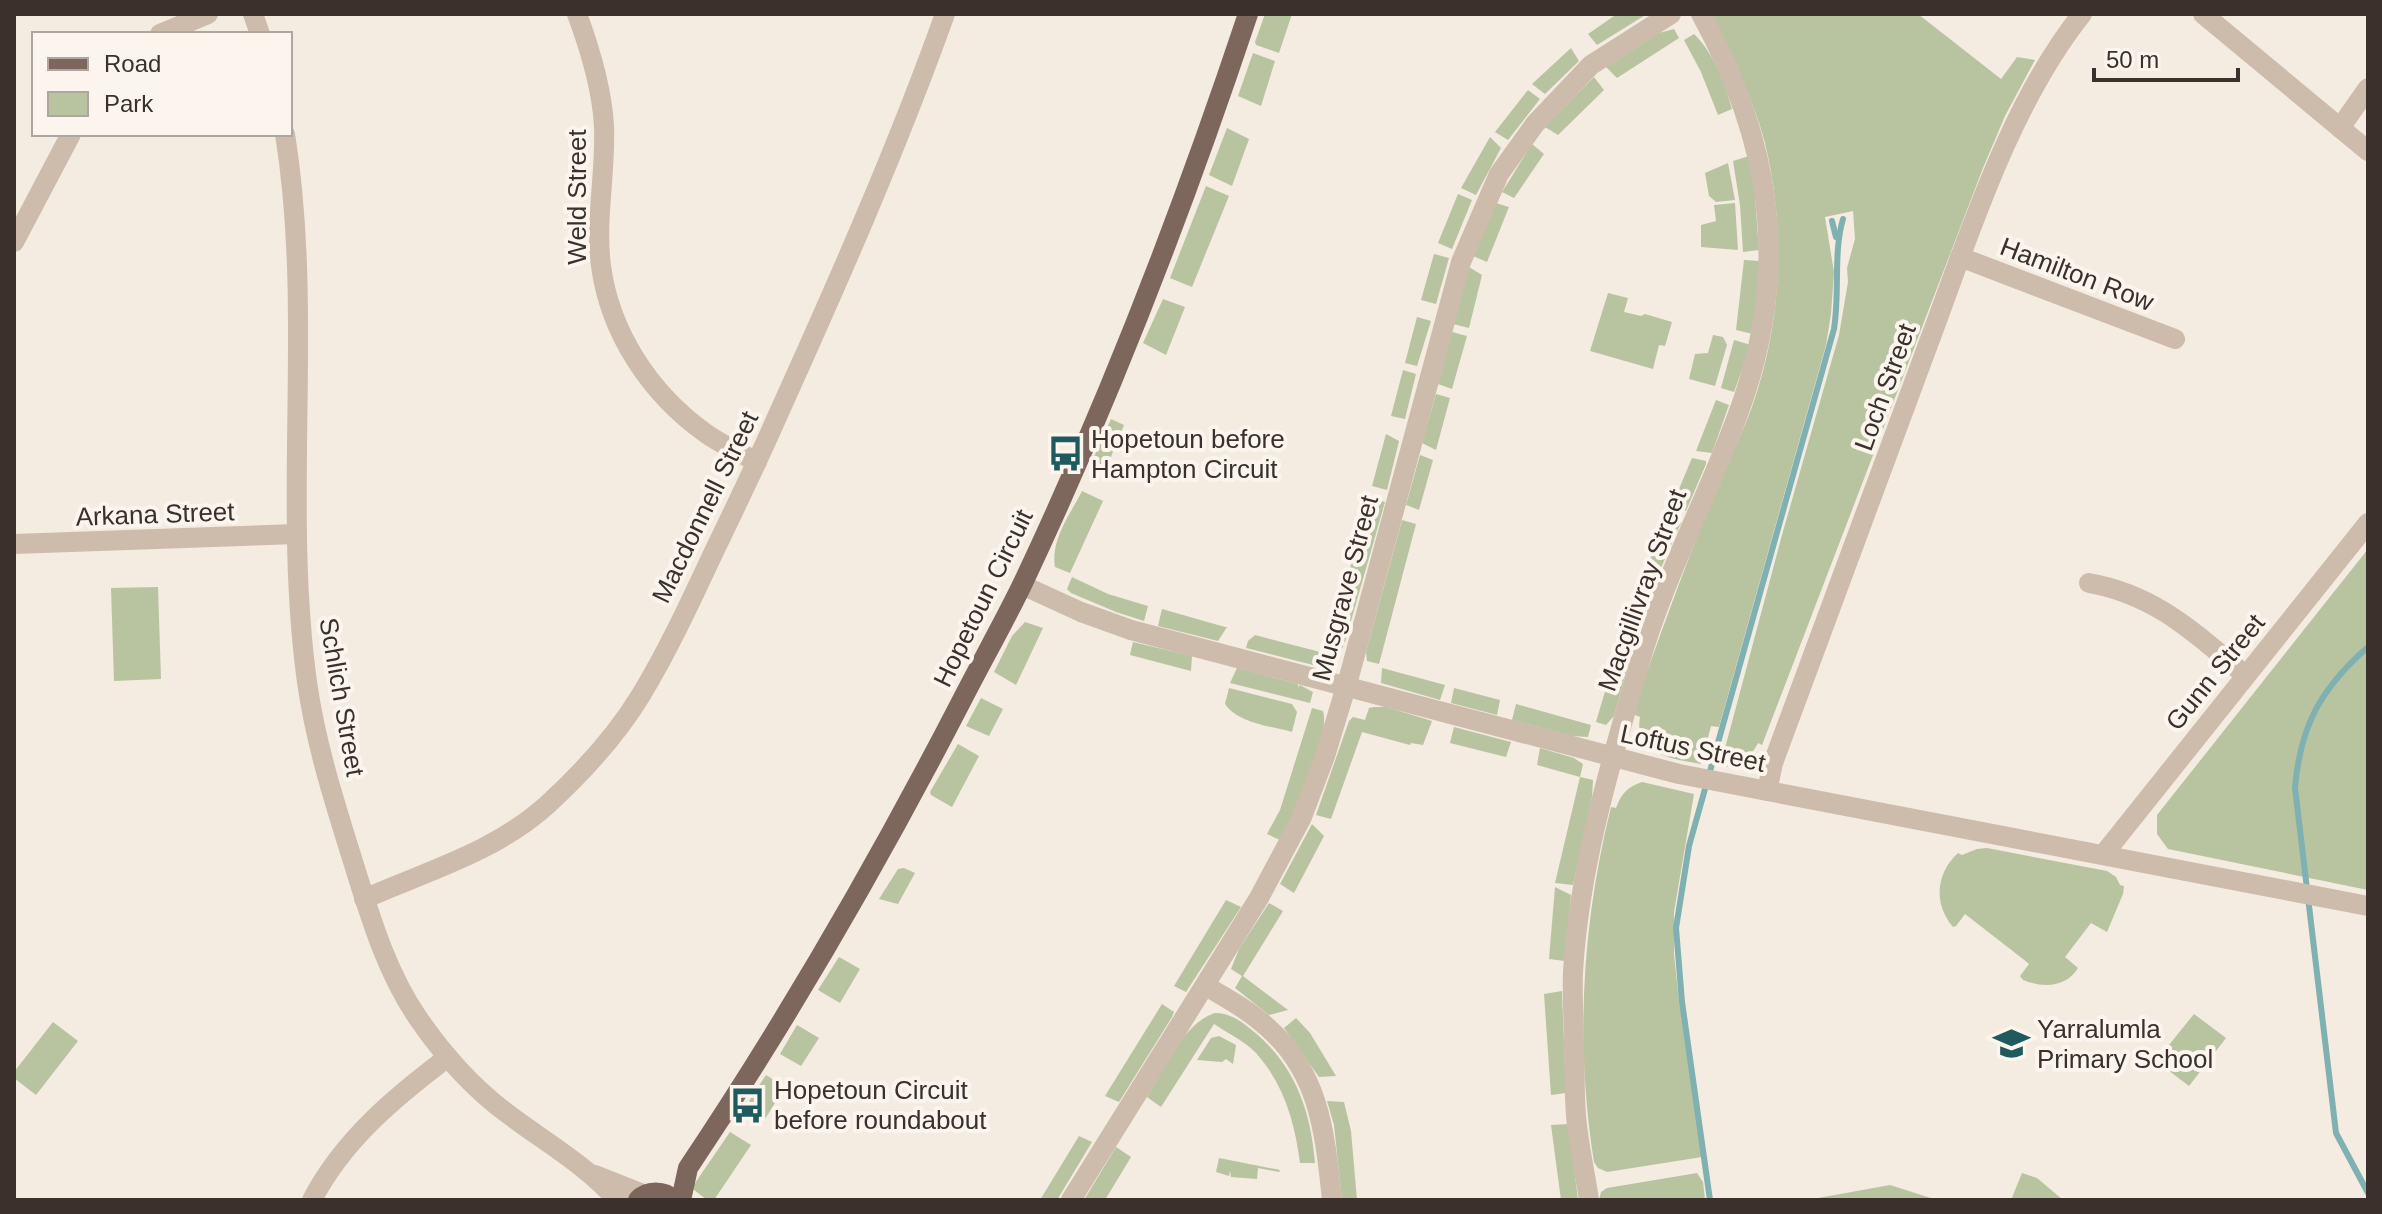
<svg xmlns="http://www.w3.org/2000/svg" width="2382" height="1214" font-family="Arial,sans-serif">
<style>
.green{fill:#b8c4a0}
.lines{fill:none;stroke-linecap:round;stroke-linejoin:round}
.stream{stroke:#7fb0b2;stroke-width:6}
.minor{stroke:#cdbbac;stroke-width:20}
.major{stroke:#7d675c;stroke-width:20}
.labels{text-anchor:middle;stroke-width:8;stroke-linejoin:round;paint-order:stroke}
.street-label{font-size:26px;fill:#3b302b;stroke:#fbf5ee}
.poi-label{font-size:26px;fill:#3b302b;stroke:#fbf5ee;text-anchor:start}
</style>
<rect width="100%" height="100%" fill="#f4ebe1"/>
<g class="green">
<polygon points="1265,14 1292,14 1279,53 1256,45 1255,42"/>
<polygon points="1617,14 1647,14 1597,45 1588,34"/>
<path d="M 1710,14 L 1918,14 L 2001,79 L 2017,57 L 2035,60 L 2005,116 L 1983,168 L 1762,745 L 1758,743 C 1749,760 1739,767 1720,767 L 1782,535 L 1839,335 L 1848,282 L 1847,268 L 1855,239 L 1853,211 L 1825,217 L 1834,272 L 1831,314 L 1826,345 L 1719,727 L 1711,726 L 1701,764 C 1673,759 1633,755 1640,717 L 1635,715 L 1635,708 C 1658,638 1684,570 1711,502 C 1724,470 1740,439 1752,407 C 1782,322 1786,230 1765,143 C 1753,97 1731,56 1710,14 Z"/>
<polygon points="1674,29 1679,38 1617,78 1606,67 1659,33"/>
<path d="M 1694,34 C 1713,52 1726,85 1732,109 L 1718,115 L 1701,72 L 1684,40 Z"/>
<polygon points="1571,48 1579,61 1545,94 1532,84"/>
<polygon points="1253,53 1275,61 1261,106 1238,96"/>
<polygon points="1594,77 1604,90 1558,135 1545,127"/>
<polygon points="1528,90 1540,99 1508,140 1495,132"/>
<polygon points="1227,128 1249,139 1232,186 1209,175"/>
<polygon points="1490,137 1501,148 1476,195 1461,188"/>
<polygon points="1532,144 1544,154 1514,198 1502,192"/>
<polygon points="1749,156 1754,183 1759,250 1743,252 1740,205 1733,161"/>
<polygon points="1728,163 1735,200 1716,202 1709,196 1705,173"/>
<polygon points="1206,186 1229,196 1192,287 1170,278"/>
<polygon points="1458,194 1472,200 1452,249 1438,243"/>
<polygon points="1496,203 1509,207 1487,262 1473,256"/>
<polygon points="1735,203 1738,250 1701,247 1701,225 1716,221 1714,205"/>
<polygon points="1434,254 1449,258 1436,304 1421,300"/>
<polygon points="1744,260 1760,261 1753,334 1736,330"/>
<polygon points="1469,267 1482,275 1469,328 1453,324"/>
<polygon points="1608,293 1628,298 1624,312 1641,316 1645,314 1672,322 1665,346 1659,345 1653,369 1590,351"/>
<polygon points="1163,299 1185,307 1166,355 1143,343"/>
<polygon points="1417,317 1431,321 1417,366 1405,363"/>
<polygon points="1452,332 1467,336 1452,389 1438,384"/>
<polygon points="1713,335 1723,337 1727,345 1715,386 1689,379 1695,354 1708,353"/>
<polygon points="1734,340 1751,345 1734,392 1721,388"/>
<polygon points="1403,370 1416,374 1405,419 1391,416"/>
<polygon points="1436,394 1450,398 1436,450 1422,443"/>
<polygon points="1716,400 1729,405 1712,453 1696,451"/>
<polygon points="1111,419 1124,425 1106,469 1095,464 1093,459"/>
<polygon points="1386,434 1399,441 1387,490 1372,486"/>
<polygon points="1420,455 1433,460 1419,510 1406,505"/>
<polygon points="1692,458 1706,461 1706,464 1686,511 1671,508"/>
<path d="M 1082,491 L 1103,501 L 1070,573 L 1055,567 C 1050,539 1072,512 1082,491 Z"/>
<polygon points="1370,497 1385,502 1345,642 1343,642 1343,647 1338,654 1327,650"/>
<polygon points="1668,515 1681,520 1681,523 1660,570 1646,569"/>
<polygon points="1402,520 1416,524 1379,664 1367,661 1366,652"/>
<polygon points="2368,549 2368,890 2168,849 2157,834 2157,815"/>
<polygon points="1072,577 1108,594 1148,606 1144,621 1116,612 1071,593 1067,589"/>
<polygon points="1642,580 1656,586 1636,636 1622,632"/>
<polygon points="158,587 161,679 114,681 111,588"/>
<polygon points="1162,609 1225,627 1227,627 1218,641 1158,626"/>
<polygon points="1025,622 1043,628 1016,685 994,672 1012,636"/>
<polygon points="1255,635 1324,653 1319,665 1313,665 1246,648 1248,641"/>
<polygon points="1133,642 1192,656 1191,671 1130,655"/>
<polygon points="1619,644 1633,648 1614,716 1606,725 1596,722"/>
<polygon points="1237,668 1298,684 1298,687 1300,685 1313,692 1310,703 1230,683"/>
<polygon points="1382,668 1445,685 1440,700 1381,683"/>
<path d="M 1229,688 L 1292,704 L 1297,712 L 1292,732 C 1270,726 1238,723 1225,704 Z"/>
<polygon points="1454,688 1500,700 1497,715 1451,703"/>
<polygon points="981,698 1003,709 989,736 966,726"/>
<polygon points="1516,704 1591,725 1588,737 1572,736 1512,720"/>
<polygon points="1374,707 1386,707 1432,721 1423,745 1411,743 1410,745 1362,732 1331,819 1316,815 1349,721 1353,717 1365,720 1369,708"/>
<path d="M 1312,708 L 1323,711 C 1331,735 1293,816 1280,840 L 1267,834 L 1280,810 Z"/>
<polygon points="1454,727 1511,742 1506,757 1450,743"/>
<polygon points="958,744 979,756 952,807 931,795 930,792"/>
<polygon points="1540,748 1574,758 1583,764 1580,777 1593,780 1592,797 1573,885 1555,883 1580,777 1537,765"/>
<path d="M 1642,782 L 1694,794 L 1674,912 L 1674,954 L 1679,1001 L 1702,1157 L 1607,1172 L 1598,1168 L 1594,1162 C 1575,1043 1582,924 1611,807 L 1616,808 C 1621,794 1627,787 1642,782 Z"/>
<polygon points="1312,824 1324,836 1294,893 1280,884"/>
<path d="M 1987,848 L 2107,871 L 2116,877 L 2120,885 L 2124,886 L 2123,894 L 2107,932 L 2091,923 L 2065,957 L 2078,968 C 2066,988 2042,988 2023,980 L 2020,976 L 2029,964 L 2023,959 L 1965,914 L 1956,926 L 1953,927 C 1933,904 1936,873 1958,853 L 1962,855 L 1977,849 Z"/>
<polygon points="904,868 915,873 898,904 879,899 898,869"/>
<polygon points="1555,887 1571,895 1565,961 1549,959"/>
<polygon points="1226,900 1241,907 1186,992 1174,986"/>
<polygon points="1269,903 1283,911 1243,976 1288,1010 1269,1015 1235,988 1242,976 1231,969 1239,949"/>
<polygon points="839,957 860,969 840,1003 818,990"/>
<polygon points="1562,991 1566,1093 1551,1095 1544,994"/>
<polygon points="1162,1004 1174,1012 1172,1017 1119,1102 1105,1096"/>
<path d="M 1215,1013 C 1230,1013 1241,1021 1253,1031 C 1295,1065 1311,1111 1315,1163 L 1300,1163 C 1295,1123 1284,1084 1256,1053 C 1245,1041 1227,1033 1214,1024 L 1161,1107 L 1147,1097 C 1164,1070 1183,1023 1215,1013 Z"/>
<polygon points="2194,1014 2226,1038 2189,1086 2156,1061"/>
<polygon points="1296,1018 1310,1033 1336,1076 1319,1077 1284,1028"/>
<polygon points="53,1022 78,1041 36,1095 14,1078 14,1072"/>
<polygon points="797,1025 819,1038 801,1066 780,1054"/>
<polygon points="1219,1036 1236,1045 1233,1064 1226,1059 1222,1062 1197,1060 1211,1038"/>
<polygon points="766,1075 785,1087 765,1119 753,1111 752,1104 749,1101"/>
<polygon points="1327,1101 1344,1102 1351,1131 1357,1200 1342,1200 1334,1125"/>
<polygon points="1569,1124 1578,1200 1561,1200 1551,1125"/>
<polygon points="730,1132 751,1145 714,1200 707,1200 693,1189 693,1186"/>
<polygon points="1079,1136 1092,1142 1057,1200 1040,1200"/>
<polygon points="1116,1147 1131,1157 1105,1200 1084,1200"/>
<polygon points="1219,1158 1280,1170 1279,1172 1258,1168 1257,1179 1231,1177 1230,1171 1229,1176 1216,1172"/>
<polygon points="1697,1173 1703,1182 1705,1200 1599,1200 1601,1192 1607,1188"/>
<polygon points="2022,1173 2037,1178 2063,1200 2011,1200"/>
<polygon points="1890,1185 1937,1200 1807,1200"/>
</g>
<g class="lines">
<g class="stream">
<polyline points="1832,221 1836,237"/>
<path d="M 2368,647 C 2321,688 2300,726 2295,788 L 2336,1133 L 2368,1193"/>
<path d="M 1710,1200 L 1682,1002 L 1676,928 L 1689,846 L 1834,329 C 1840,292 1833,253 1843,219"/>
</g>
<g class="minor">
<polyline points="253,14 260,34"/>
<path d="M 577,14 C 590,49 602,89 604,126 C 606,172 595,220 601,266 C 610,333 650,393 704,432 C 720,444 739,452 757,462"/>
<polyline points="2203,14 2368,151"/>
<polyline points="160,34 208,14"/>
<polyline points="2340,128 2368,88"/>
<path d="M 285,134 C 314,315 282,500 307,682 C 316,746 336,807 355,868 C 371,919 387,973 418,1018 C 442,1053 474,1089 508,1114 C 545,1142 586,1165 617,1200"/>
<polyline points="14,242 71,134"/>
<polyline points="1960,257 2175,339"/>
<polyline points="14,544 297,534"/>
<path d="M 2089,583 C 2156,595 2195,633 2245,675"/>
<polyline points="1022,585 1081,612 1131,630 1679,774 2368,906"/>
<path d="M 1767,791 L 1773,763 C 1825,623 1877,483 1929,342 C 1969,235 2010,104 2082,14"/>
<polyline points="2103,855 2368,523"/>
<path d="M 364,899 C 427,871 495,852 547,805 C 582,773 616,736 641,695 C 667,652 689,605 710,560 C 733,512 756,465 777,417 C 837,284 896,151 945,14"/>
<path d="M 1206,986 C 1226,998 1249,1010 1267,1027 C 1320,1073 1325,1134 1332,1200"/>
<polyline points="595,1175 643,1194"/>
<path d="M 312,1200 C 343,1140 395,1097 448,1057"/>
<polyline points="1071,1200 1259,898 1302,817 1325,756 1349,677 1461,262 1499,174 1535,124 1591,65 1671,14"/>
<path d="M 1589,1200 C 1585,1172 1578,1143 1576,1115 C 1574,1092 1575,1069 1574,1047 C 1574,1022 1572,997 1573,972 C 1579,868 1610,765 1639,665 C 1665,573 1712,490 1743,400 C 1790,263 1770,139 1701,14"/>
</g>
<g class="major">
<path d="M 638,1200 C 647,1190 664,1190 674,1200"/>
<path d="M 681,1200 L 688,1168 C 789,1017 879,861 962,700 C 982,661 1003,624 1022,585 C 1110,399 1183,209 1248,14"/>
</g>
</g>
<defs>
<symbol id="bus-bare" viewBox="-9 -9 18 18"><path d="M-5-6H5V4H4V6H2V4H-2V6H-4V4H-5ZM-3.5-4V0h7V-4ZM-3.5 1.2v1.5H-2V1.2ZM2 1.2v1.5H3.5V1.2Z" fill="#1f5a5e" stroke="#fbf5ee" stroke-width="2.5" paint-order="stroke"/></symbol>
<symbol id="school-bare" viewBox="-9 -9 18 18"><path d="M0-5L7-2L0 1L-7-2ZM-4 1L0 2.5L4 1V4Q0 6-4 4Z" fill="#1f5a5e" stroke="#fbf5ee" stroke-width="2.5" paint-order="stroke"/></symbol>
</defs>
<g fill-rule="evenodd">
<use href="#bus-bare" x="1040" y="428" width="51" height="51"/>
<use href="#school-bare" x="1986" y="1018" width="51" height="51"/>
<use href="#bus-bare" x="722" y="1080" width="51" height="51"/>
</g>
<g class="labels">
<g class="street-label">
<text transform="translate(577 197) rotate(-90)" y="9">Weld Street</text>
<text transform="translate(2077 274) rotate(21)" y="9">Hamilton Row</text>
<text transform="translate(1885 387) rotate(-70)" y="9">Loch Street</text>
<text transform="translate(705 507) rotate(-64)" y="9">Macdonnell Street</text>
<text transform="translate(155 514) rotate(-2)" y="9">Arkana Street</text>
<text transform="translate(1345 588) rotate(-75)" y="9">Musgrave Street</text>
<text transform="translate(1642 590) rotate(-70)" y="9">Macgillivray Street</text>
<text transform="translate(983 598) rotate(-64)" y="9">Hopetoun Circuit</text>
<text transform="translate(2215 672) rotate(-51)" y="9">Gunn Street</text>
<text transform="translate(342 697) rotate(80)" y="9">Schlich Street</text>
<text transform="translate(1693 748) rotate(12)" y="9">Loftus Street</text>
</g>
<g class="poi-label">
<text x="1091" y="448">Hopetoun before<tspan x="1091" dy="30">Hampton Circuit</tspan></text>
<text x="2037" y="1038">Yarralumla<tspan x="2037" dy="30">Primary School</tspan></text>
<text x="774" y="1099">Hopetoun Circuit<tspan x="774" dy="30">before roundabout</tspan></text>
</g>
</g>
<rect width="2382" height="1214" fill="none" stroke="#3b302b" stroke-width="32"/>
<rect x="32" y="32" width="260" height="104" fill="#fbf5ee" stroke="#aea6a0" stroke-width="2"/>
<rect x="48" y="58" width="40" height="12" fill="#7d675c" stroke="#aea6a0" stroke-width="2"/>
<text x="104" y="72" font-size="24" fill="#3b302b">Road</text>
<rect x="48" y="92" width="40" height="24" fill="#b8c4a0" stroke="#aea6a0" stroke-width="2"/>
<text x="104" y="112" font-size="24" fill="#3b302b">Park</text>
<path d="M2094 68v12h144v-12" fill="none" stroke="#3b302b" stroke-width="4"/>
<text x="2106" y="68" font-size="24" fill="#3b302b" stroke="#fbf5ee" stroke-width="6" paint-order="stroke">50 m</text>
</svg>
